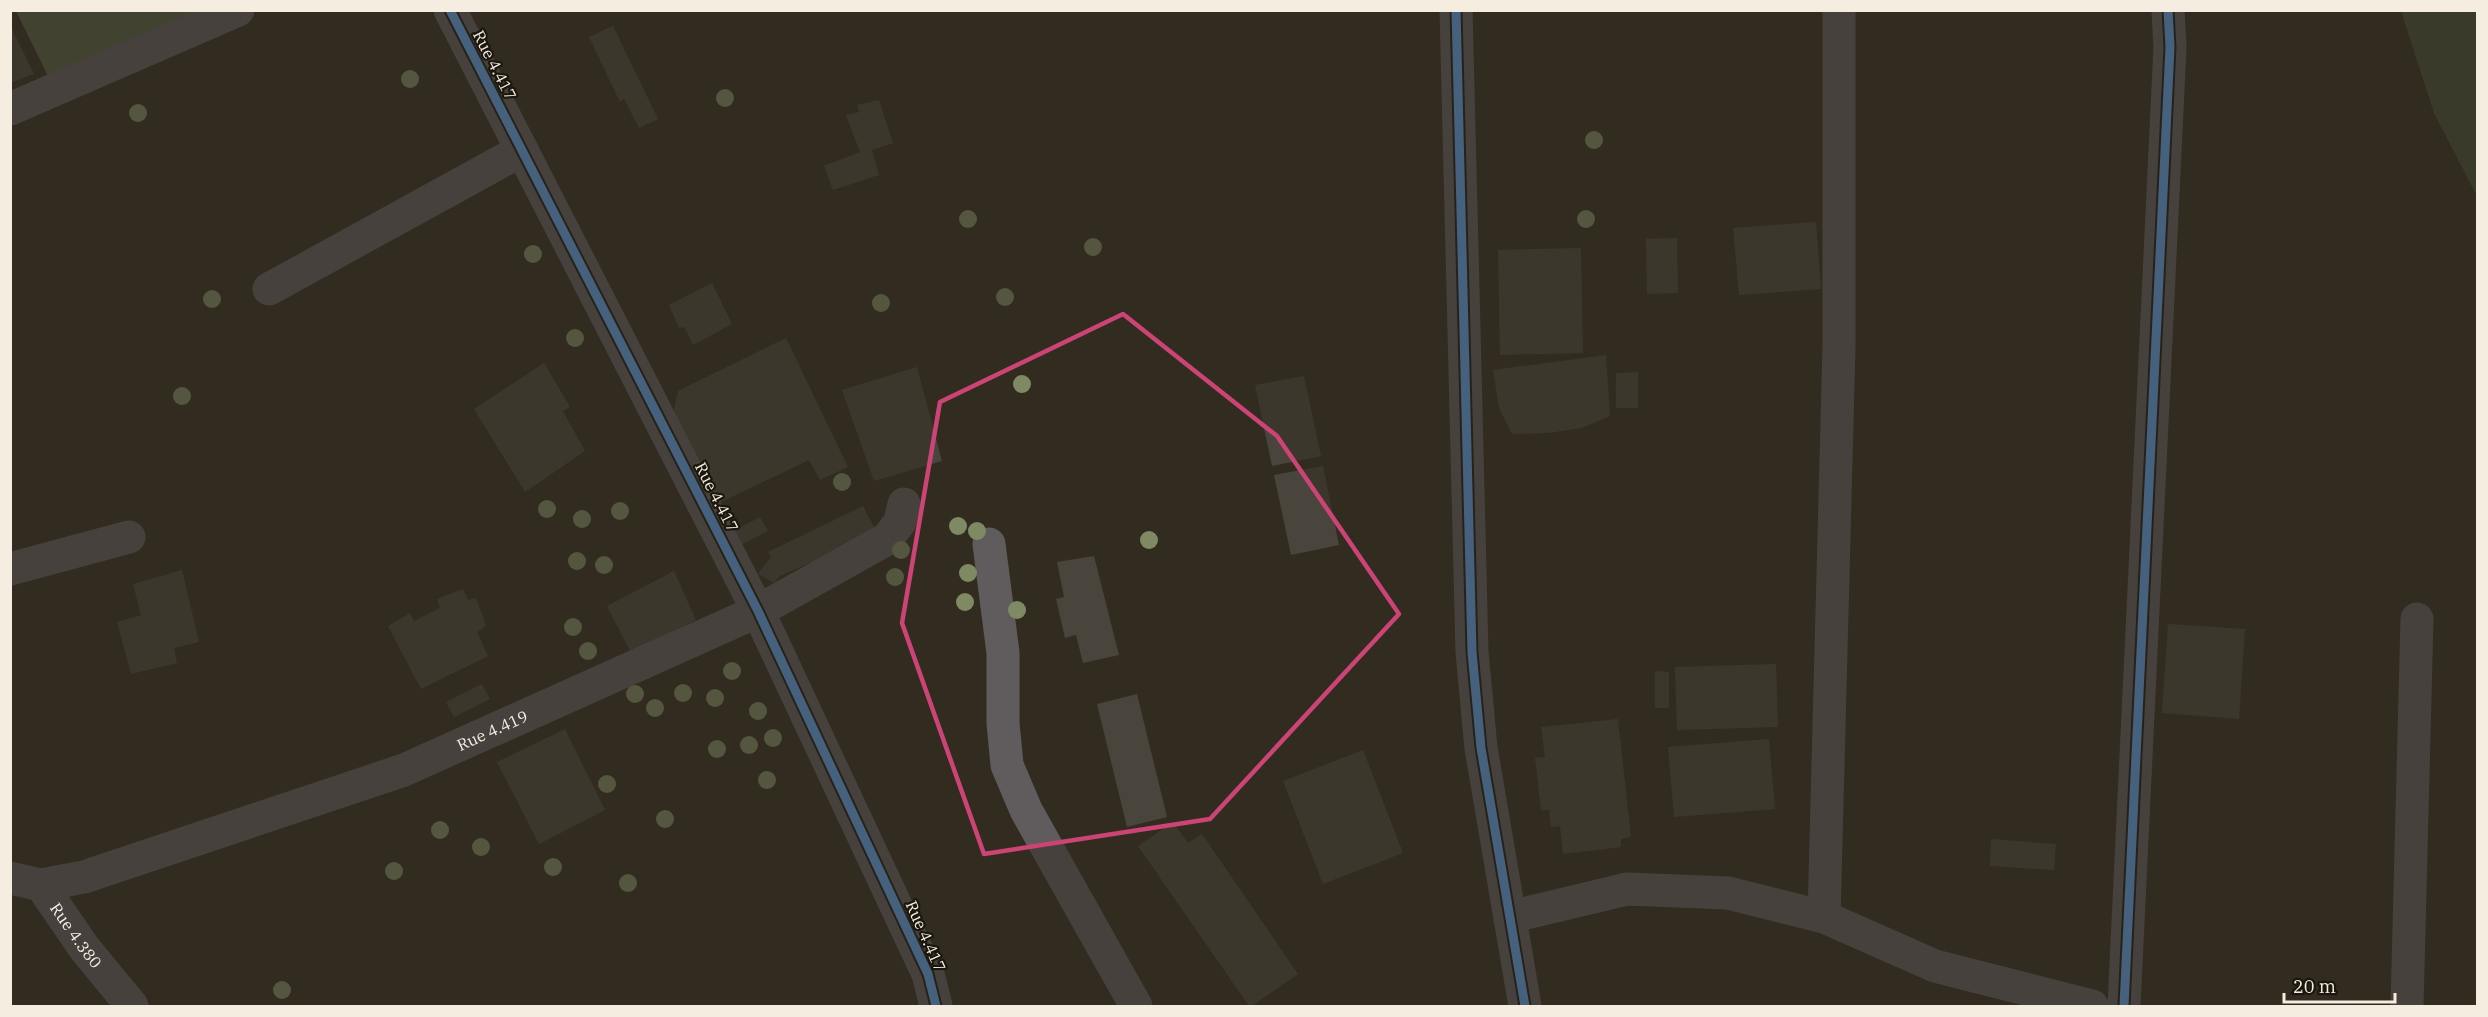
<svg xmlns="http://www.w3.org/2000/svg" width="2488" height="1017" font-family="'IBM Plex Serif',serif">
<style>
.green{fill:#464d38}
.forest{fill:#545d40}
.building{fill:#4a453c}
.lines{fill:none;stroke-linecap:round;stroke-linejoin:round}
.minor{stroke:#605c5e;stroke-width:33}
.cycleway-casing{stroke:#1c170e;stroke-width:13}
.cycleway{stroke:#60a3ed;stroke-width:9}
.tree{fill:#7f8a64}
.marked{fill:none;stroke:#cc4376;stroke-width:4.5;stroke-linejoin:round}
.labels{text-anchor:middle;stroke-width:4.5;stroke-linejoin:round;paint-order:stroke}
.street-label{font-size:16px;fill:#f4ede0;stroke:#1c170e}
</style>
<rect width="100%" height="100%" fill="#322c20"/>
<polygon class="green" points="2401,11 2477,11 2477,196 2434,113"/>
<polygon class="forest" points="16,11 191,11 194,21 48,76"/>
<g class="building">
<polygon points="10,25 34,74 10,83"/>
<polygon points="613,26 658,119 639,128 624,99 620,102 589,37"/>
<polygon points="879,100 893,143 872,150 879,175 833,190 824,166 860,152 846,115 859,112 857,105"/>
<polygon points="1816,222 1821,289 1739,295 1733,228"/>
<polygon points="1677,238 1678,293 1647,294 1646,239"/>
<polygon points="1581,248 1583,353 1500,355 1498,250"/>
<polygon points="712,283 732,324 693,345 684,327 679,328 669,305"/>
<polygon points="786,338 848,467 820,480 809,460 713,506 672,419 678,391"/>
<polygon points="1606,355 1610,416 1582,428 1548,433 1512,434 1499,408 1493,370"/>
<polygon points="544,363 570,407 563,411 585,451 525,492 474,409"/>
<polygon points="917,367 942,461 874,481 842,390"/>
<polygon points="1638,372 1638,408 1616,408 1616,373"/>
<polygon points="1304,376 1321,456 1272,466 1255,385"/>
<polygon points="1323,466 1339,545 1291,555 1274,475"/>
<polygon points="863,506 877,533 780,576 774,583 758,574 771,557 768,552"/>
<polygon points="760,517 768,531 735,548 728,534"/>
<polygon points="1094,556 1119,655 1083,663 1076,635 1065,638 1056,599 1064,597 1057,562"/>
<polygon points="182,570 199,642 174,648 177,663 131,674 117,622 141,615 133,584"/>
<polygon points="674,571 696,620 631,653 607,606"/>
<polygon points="463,589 468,600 476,598 486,626 477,632 488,656 421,689 388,626 410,613 414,621 440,608 437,599"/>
<polygon points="2168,624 2245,629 2239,719 2162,713"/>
<polygon points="1776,664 1778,727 1677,730 1675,667"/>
<polygon points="1655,671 1669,672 1669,708 1655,708"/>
<polygon points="482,684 490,699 454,717 446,702"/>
<polygon points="1137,694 1167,817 1127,827 1097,704"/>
<polygon points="1618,719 1631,837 1621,839 1621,847 1563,854 1560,826 1551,827 1549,810 1541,810 1535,758 1545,757 1541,727"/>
<polygon points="565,729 605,810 539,844 497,762"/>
<polygon points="1769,739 1775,809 1674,817 1668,747"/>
<polygon points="1363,750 1403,853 1323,884 1283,781"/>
<polygon points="1173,822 1188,843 1202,834 1298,974 1252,1006 1249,1006 1138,846"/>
<polygon points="1991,839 2056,844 2054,870 1990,866"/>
</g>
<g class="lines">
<g class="minor">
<polyline points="450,10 758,611 928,974 936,1006"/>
<polyline points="1456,10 1472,652 1481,748 1525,1006"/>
<polyline points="10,109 238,10"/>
<polyline points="269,289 522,150"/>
<polyline points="989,544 1003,653 1003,723 1007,765 1026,810 1136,1006"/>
<polyline points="10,569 129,537"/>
<path id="s1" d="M 10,878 L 41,885 L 85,949 L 132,1006"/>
<path id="s2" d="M 41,885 L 84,877 L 404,770 L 758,611 L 887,539 L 900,522 L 904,504"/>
<polyline points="1510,917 1627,889 1728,893 1824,917 1935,966 2092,1006"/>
<polyline points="1824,917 1839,346 1839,10"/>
<polyline points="2124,1006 2170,47 2168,10"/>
<polyline points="2407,1006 2417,619"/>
</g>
<defs>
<g id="cycleway">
<polyline points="450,10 758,611 928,974 936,1006"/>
<polyline points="1456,10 1472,652 1481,748 1525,1006"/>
<polyline points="2124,1006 2170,47 2168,10"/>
</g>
</defs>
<use href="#cycleway" class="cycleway-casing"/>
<use href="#cycleway" class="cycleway"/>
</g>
<g class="tree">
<circle cx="410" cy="79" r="9"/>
<circle cx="725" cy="98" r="9"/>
<circle cx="138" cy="113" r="9"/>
<circle cx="1594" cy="140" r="9"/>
<circle cx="968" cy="219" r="9"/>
<circle cx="1586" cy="219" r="9"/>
<circle cx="1093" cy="247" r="9"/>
<circle cx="533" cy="254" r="9"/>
<circle cx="1005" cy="297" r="9"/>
<circle cx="212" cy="299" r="9"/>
<circle cx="881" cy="303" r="9"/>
<circle cx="575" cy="338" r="9"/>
<circle cx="1022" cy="384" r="9"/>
<circle cx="182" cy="396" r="9"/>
<circle cx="842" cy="482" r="9"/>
<circle cx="547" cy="509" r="9"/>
<circle cx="620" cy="511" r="9"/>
<circle cx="582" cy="519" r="9"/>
<circle cx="958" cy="526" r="9"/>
<circle cx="977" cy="531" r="9"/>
<circle cx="1149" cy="540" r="9"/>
<circle cx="901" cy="550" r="9"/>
<circle cx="577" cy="561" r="9"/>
<circle cx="604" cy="565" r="9"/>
<circle cx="968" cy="573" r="9"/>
<circle cx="895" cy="577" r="9"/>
<circle cx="965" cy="602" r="9"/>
<circle cx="1017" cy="610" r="9"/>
<circle cx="573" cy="627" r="9"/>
<circle cx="588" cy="651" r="9"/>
<circle cx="732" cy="671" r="9"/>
<circle cx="683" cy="693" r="9"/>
<circle cx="635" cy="694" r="9"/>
<circle cx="715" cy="698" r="9"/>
<circle cx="655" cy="708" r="9"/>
<circle cx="758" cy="711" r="9"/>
<circle cx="773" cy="738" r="9"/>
<circle cx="749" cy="745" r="9"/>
<circle cx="717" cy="749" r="9"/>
<circle cx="767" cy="780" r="9"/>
<circle cx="607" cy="784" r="9"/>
<circle cx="665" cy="819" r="9"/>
<circle cx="440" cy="830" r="9"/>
<circle cx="481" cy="847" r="9"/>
<circle cx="553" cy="867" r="9"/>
<circle cx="394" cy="871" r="9"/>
<circle cx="628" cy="883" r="9"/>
<circle cx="282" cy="990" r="9"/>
</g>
<path d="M0 0H2488V1017H0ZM 1123,314 L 1277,436 L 1399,614 L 1210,819 L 984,854 L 902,623 L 940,402 Z" fill="#322c20" fill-opacity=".55" fill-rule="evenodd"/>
<path class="marked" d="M 1123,314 L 1277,436 L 1399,614 L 1210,819 L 984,854 L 902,623 L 940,402 Z"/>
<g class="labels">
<g class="street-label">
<text transform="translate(495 65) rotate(63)" y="6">Rue 4.417</text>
<text transform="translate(717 497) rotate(63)" y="6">Rue 4.417</text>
<text dy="6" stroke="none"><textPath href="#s2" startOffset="478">Rue 4.419</textPath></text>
<text dy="6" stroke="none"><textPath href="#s1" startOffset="93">Rue 4.380</textPath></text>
<text transform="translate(926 936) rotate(66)" y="6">Rue 4.417</text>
</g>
</g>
<rect width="2488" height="1017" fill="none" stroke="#f4ede0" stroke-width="24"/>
<path d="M2284 993v9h111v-9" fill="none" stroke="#f4ede0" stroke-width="3"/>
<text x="2293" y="993" font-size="18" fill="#f4ede0" stroke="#1c170e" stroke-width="4.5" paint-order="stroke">20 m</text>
</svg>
